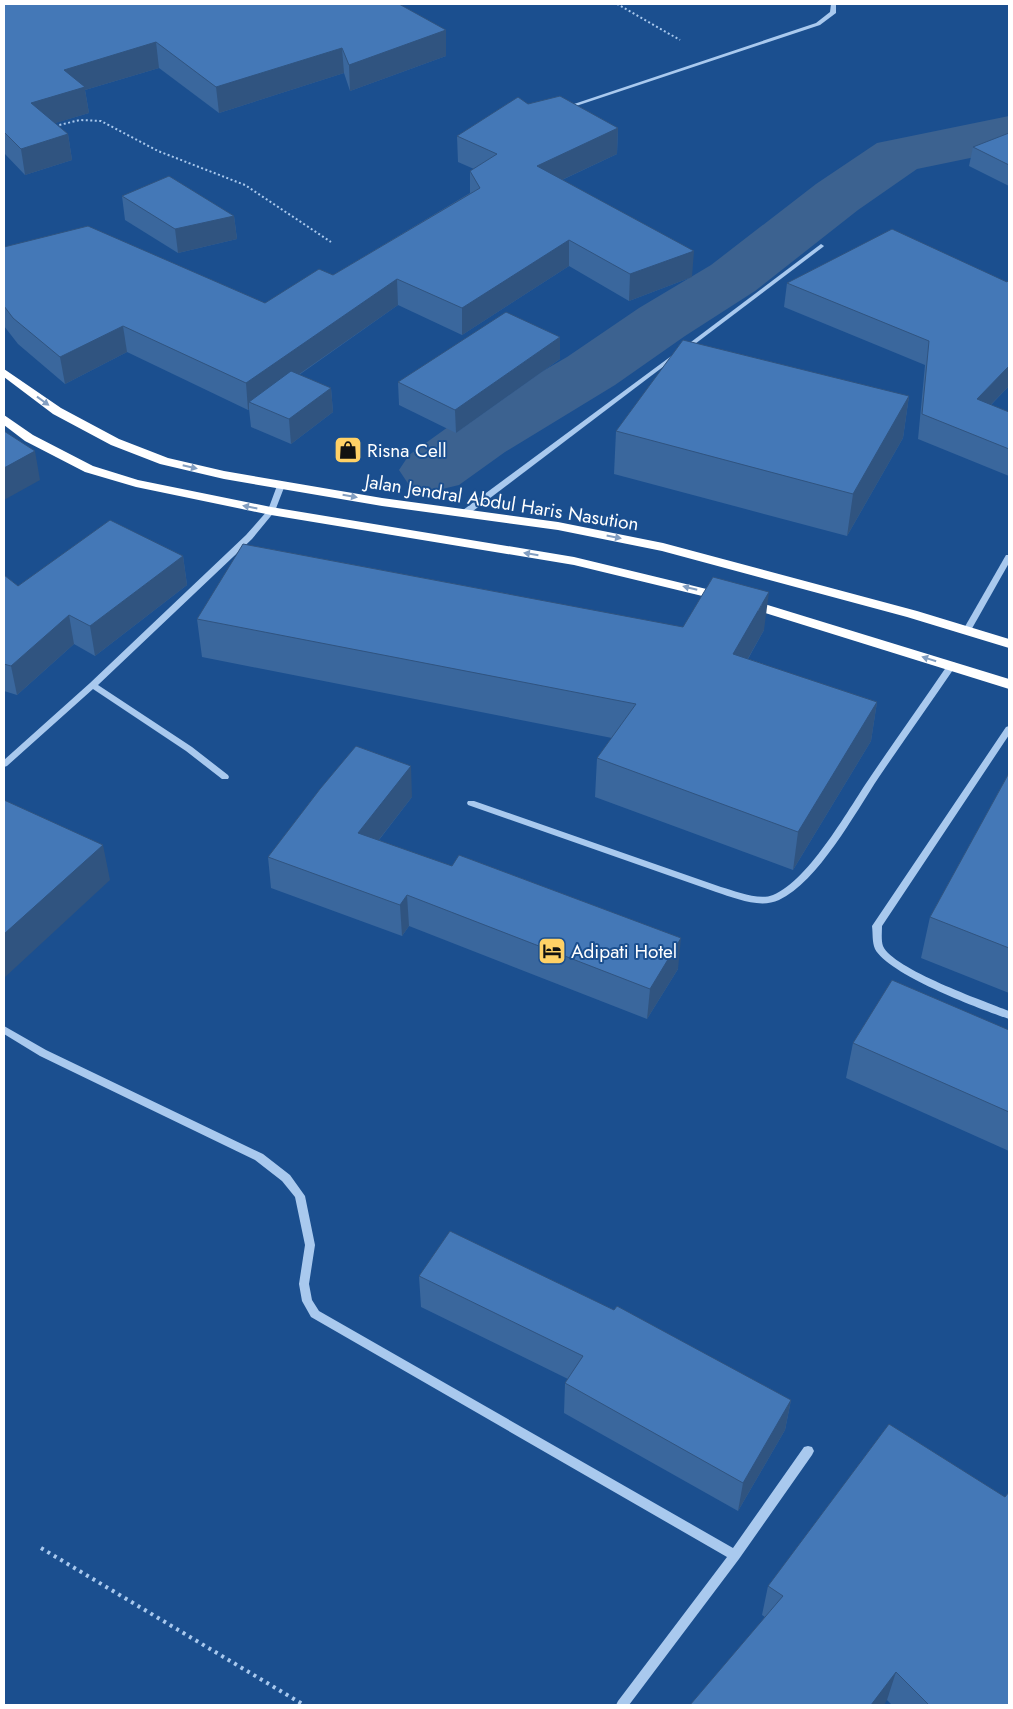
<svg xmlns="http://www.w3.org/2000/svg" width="1013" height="1709" font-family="Jost,sans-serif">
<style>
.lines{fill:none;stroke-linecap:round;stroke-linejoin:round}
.river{fill:#3c6290;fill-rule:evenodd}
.path-far1{stroke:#a9c9ee;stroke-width:2;stroke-dasharray:2 2.5;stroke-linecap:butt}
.path{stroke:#a9c9ee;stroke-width:4;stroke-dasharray:3 4.5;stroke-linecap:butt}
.minor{fill:#a9c9ee;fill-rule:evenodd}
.highway{fill:#fff;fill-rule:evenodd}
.wall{fill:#3a679d}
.shaded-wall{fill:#305480}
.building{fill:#4478b7;stroke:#305480}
.oneway{fill:#829ec1}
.labels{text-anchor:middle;stroke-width:4;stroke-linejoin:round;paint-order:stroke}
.poi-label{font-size:19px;fill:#fff;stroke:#1b4f8f;text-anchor:start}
.street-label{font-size:19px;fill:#fff;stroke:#1b4f8f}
</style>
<rect width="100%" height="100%" fill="#1b4f8f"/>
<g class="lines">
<polygon class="river" points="1009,116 1009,150 917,169 858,210 755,291 685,336 615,385 505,452 459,485 434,491 409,485 399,470 409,455 455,422 567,357 639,308 711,265 816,184 877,143"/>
<g class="path-far1">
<polyline points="617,4 680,40"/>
<polyline points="55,126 80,120 101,121 158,151 245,185 331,242"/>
</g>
<polyline class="path" points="41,1548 304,1705"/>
<g class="minor">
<polygon points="831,4 836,4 836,13 820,25 567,109 562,108 816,23 830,12"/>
<polygon points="821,244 824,246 823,247 687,350 683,350 683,348"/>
<polygon points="674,354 676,355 676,357 469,514 463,514 463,510"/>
<polygon points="278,483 284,483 285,485 275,511 252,539 98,685 192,747 228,775 229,777 228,779 222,779 186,751 93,689 7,766 4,767 4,760 90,683 246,535 268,510"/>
<polygon points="1006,555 1009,555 1009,563 970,632 964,632 963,630"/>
<path d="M 952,662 L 955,663 L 956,665 L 955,667 C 930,704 904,740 879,777 C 855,813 818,882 779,900 C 760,909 735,898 716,892 L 468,805 L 467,803 L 468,801 L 474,801 L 721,887 C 735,891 759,901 773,895 C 810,880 850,806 873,773 C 898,736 924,700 949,663 Z"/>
<path d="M 1009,726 L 1009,735 L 882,926 C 882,932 881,940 883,946 C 893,969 984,1001 1009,1011 L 1009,1019 C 980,1009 889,975 875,949 C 872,942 873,934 872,926 L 1006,727 Z"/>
<polygon points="4,1026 46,1050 263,1154 290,1175 305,1196 315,1245 309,1284 312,1300 319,1311 733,1548 804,1447 808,1446 812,1447 814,1451 812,1455 739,1559 629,1705 616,1705 618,1701 727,1557 311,1317 302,1301 299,1284 305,1245 295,1197 282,1181 255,1160 40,1056 4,1034"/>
</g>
<g class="highway">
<polygon points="4,369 61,408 119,439 168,458 224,471 382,498 558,522 663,543 917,611 1009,639 1009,648 907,617 662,551 558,530 382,506 224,479 160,464 111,445 53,414 4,377"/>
<polygon points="4,415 33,435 93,466 138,480 271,507 574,557 723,593 730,597 723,601 574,565 271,515 136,487 85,472 25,441 4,425"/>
<polygon points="748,599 1009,679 1009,689 743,606 741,603 743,600"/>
</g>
</g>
<g class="wall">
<polygon points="4,4 446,30 446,56 350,91 344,73 219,113 159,68 85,90 89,113 55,123 68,134 72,160 25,175 4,153"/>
<polygon points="528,104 618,128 617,154 562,180 692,277 629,301 569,266 462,335 398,305 299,375 331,388 333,412 291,444 251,427 249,409 248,410 127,352 65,384 18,344 4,326 4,247 265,303 333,275 470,193 470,171 474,169 458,162 457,136"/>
<polygon points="1009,133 1009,186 969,166 973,147"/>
<polygon points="122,196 234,216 237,239 178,253 125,220"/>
<polygon points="1009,280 1009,386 991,405 1009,412 1009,476 918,439 925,365 784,307 787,283 1007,282"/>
<polygon points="560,337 560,359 456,433 399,405 398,382"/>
<polygon points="909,396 903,438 847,536 614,474 616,431"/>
<polygon points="183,556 187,585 95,656 74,644 17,695 4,691 4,575 18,586"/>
<polygon points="197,619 764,630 748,659 877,702 871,741 793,870 595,797 597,758 612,738 202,657"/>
<polygon points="1009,773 1009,993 921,958 930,917"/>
<polygon points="412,797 379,840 678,969 647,1019 409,926 402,936 271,888 268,857"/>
<polygon points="1009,1030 1009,1151 846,1078 853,1043"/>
<polygon points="419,1276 791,1400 785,1430 738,1511 564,1413 565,1383 568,1379 421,1307"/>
<polygon points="768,1586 1009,1705 892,1705 887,1700 762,1615"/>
</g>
<g class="shaded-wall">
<polygon points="446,30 446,56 350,91 349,65"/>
<polygon points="156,42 159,68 85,90 89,113 36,129 31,103 64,70"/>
<polygon points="342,48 344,73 219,113 216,87"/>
<polygon points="618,128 617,154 536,192 537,166"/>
<polygon points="68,134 72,160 25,175 21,149"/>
<polygon points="234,216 237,239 178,253 175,229"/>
<polygon points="569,240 569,266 462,335 462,308"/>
<polygon points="694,251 692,277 629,301 630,274"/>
<polygon points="397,279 398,305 255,405 249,402 249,409 248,410 246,383"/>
<polygon points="123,326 127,352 65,384 60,357"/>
<polygon points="560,337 560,359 456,433 455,410"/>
<polygon points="1009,366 1009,386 973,423 977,399"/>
<polygon points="331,388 333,412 291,444 289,419"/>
<polygon points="909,396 903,438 847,536 853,494"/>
<polygon points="35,451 40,480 4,500 4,468"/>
<polygon points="183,556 187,585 95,656 90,626"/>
<polygon points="769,592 764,630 729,692 733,654"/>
<polygon points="69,615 74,644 17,695 11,666"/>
<polygon points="877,702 871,741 793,870 798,832"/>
<polygon points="411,766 412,797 360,864 358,833"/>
<polygon points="103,845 110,880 4,978 4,934"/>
<polygon points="407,895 409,926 402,936 400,905"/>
<polygon points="681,938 678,969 647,1019 650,989"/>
<polygon points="791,1400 785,1430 738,1511 743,1483"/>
<polygon points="896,1672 887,1700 884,1705 871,1705"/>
</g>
<g class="building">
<polygon points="4,4 399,4 446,30 349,65 342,48 216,87 156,42 64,70 85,87 31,103 68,134 21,149 4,132"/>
<polygon points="560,96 618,128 537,166 694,251 630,274 569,240 462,308 397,279 246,383 123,326 60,357 13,318 4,306 4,247 88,226 265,303 319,269 333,275 480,188 470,171 497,154 457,136 518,97 528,104"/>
<polygon points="1009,133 1009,165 973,147"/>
<polygon points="169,176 234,216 175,229 122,196"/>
<polygon points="892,229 1007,282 1009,280 1009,366 977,399 1009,412 1009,449 922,414 929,341 787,283"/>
<polygon points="506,312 560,337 455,410 398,382"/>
<polygon points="683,340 909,396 853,494 616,431"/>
<polygon points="291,371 331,388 289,419 249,402"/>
<polygon points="4,431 35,451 4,468"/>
<polygon points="110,520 183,556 90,626 69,615 11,666 4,664 4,575 18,586"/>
<polygon points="243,544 683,627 713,577 769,592 733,654 877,702 798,832 597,758 636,704 197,619"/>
<polygon points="356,746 411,766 358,833 452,866 459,855 681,938 650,989 407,895 400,905 268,857 320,789"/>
<polygon points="1009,773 1009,948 930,917"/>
<polygon points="4,800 103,845 4,934"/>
<polygon points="892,980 1009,1030 1009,1112 853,1043"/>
<polygon points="450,1231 614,1310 617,1306 791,1400 743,1483 565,1383 583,1356 419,1276"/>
<polygon points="889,1424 1005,1497 1009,1492 1009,1705 929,1705 896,1672 871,1705 690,1705 783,1596 768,1586"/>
</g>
<defs><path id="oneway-solid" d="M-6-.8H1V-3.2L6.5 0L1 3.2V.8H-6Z" transform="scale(1.25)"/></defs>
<g class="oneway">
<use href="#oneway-solid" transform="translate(43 401) rotate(36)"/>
<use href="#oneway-solid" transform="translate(190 467) rotate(13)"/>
<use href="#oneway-solid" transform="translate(350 496) rotate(10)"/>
<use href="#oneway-solid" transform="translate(250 507) rotate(-169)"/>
<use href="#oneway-solid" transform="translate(614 537) rotate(11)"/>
<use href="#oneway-solid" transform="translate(531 554) rotate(-171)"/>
<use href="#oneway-solid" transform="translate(690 588) rotate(-166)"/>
<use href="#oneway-solid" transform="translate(929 659) rotate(-163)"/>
</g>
<defs>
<symbol id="shop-square" viewBox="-11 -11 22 22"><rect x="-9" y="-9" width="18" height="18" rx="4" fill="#ffd166" stroke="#1b4f8f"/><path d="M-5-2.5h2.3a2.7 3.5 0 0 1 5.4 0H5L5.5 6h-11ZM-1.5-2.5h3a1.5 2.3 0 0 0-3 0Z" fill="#111"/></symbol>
<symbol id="hotel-square" viewBox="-11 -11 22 22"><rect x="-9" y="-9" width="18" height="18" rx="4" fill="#ffd166" stroke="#1b4f8f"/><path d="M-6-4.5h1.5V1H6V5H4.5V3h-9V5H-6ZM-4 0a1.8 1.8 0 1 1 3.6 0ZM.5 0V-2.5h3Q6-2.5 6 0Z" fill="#111"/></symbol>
</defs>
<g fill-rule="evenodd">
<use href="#shop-square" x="332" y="434" width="32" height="32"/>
<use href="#hotel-square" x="536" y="935" width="32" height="32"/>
</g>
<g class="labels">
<g class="poi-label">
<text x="367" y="457">Risna Cell</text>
<text x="571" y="958">Adipati Hotel</text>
</g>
<g class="street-label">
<text transform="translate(502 502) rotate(9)" y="7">Jalan Jendral Abdul Haris Nasution</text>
</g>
</g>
<rect width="1013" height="1709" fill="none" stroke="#ffffff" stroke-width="10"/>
</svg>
